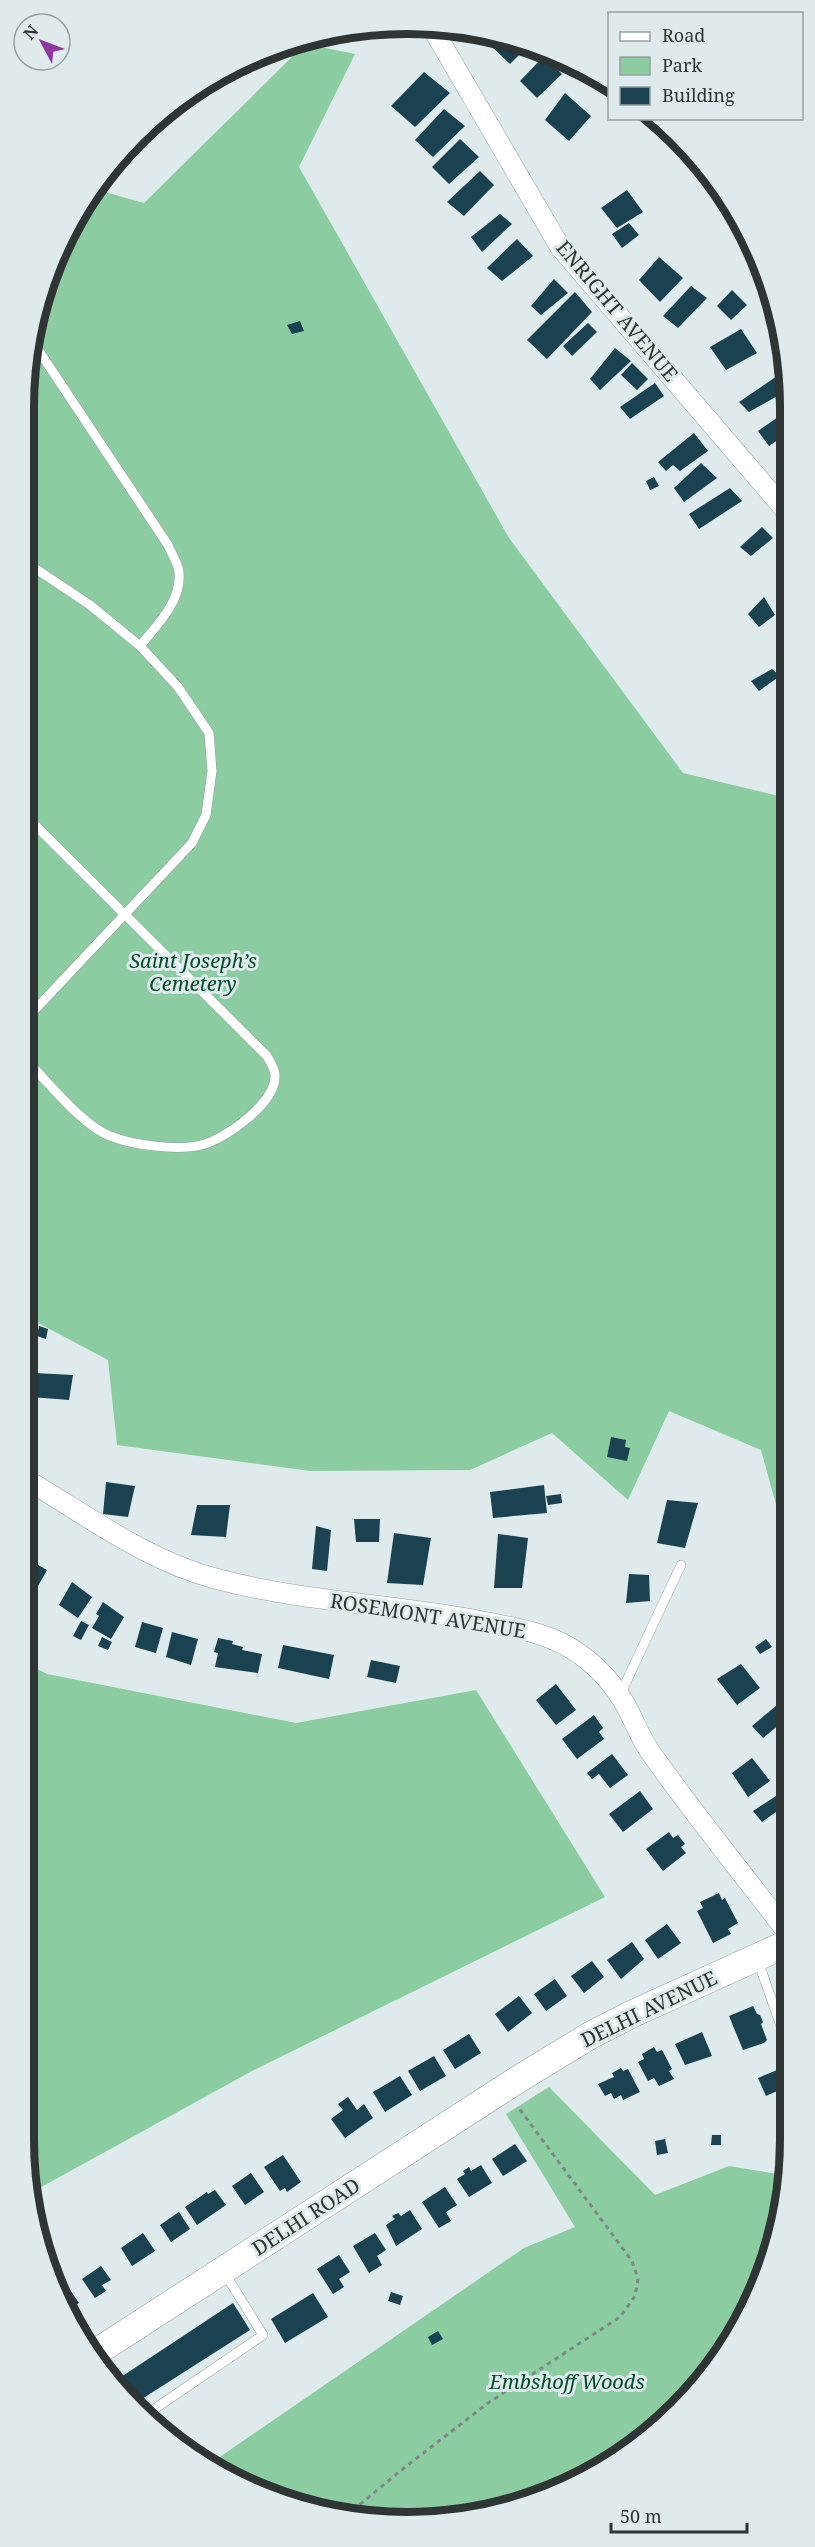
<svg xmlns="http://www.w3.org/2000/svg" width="815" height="2547" font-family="'Noto Serif',serif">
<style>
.green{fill:#8bcda1}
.building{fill:#1a4250}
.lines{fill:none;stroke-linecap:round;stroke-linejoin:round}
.lane-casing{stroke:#939f9f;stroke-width:10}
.street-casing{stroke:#939f9f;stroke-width:21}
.secondary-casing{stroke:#939f9f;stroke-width:28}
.path{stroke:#7f8788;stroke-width:3;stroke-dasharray:4.5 4.5;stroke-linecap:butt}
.lane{stroke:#fff;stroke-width:9}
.street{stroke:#fff;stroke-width:20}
.secondary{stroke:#fff;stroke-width:27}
.labels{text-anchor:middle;stroke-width:6;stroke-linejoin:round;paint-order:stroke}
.street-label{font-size:20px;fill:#2f3435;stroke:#deeaeb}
.park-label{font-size:20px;font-style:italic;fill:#004e28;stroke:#deeaeb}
.rim{fill:none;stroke:#2f3435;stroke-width:8}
</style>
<rect width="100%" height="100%" fill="#deeaeb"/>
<g class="green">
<polygon points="305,44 355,54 299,167 509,538 683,773 787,798 785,1537 761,1450 669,1411 628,1500 552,1433 470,1470 310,1471 117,1445 108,1360 27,1317 31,332 89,194 94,189 144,203"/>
<polygon points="26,1663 47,1674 296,1723 476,1690 605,1897 252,2071 34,2191 24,2139"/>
<polygon points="549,2087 655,2195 729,2166 784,2175 784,2215 726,2353 621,2458 506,2510 358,2520 238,2483 211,2463 524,2248 575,2227 506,2114"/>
</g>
<g class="building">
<polygon points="496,36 526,48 510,64 489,44"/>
<polygon points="544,56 562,74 537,98 520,81"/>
<polygon points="424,72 450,93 415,127 391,106"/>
<polygon points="565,93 591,116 569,141 545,120"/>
<polygon points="444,109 465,126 433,157 415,140"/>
<polygon points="460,139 479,157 449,184 432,167"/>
<polygon points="480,171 494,185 464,216 447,202"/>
<polygon points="627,190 643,212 617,228 601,208"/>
<polygon points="500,214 512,224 482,252 471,237"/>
<polygon points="629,223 639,235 622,248 612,234"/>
<polygon points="517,239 533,256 502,281 487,268"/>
<polygon points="659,257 683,278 660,302 639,280"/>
<polygon points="554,279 568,293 541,315 531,306"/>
<polygon points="691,286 707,298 678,328 663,316"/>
<polygon points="732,290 747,305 731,320 717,306"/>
<polygon points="575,292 592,312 547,359 527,340"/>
<polygon points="300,321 304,331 292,334 287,325"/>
<polygon points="588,323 597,332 572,356 563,346"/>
<polygon points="741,329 757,353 726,370 710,347"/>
<polygon points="615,348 631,361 600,390 590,379"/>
<polygon points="632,363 648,379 637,390 621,375"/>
<polygon points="786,370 788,390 749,412 739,402"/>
<polygon points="655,383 664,396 630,419 620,407"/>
<polygon points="788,410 788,433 769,446 758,431"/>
<polygon points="694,433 708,451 680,471 673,465 666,471 658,462"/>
<polygon points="701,463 717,478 684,502 674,488"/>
<polygon points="654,477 659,486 650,490 646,481"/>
<polygon points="730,488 742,501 699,529 689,514"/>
<polygon points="762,527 773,538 751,556 740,547"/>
<polygon points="764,597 775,615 759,627 748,614"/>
<polygon points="772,669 780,676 759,691 751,681"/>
<polygon points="39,1326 48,1329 46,1339 37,1336"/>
<polygon points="34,1373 73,1375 69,1400 31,1397"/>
<polygon points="611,1437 626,1440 625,1447 630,1448 627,1461 607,1457"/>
<polygon points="106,1482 135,1486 128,1517 103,1514"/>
<polygon points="544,1485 547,1513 493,1518 490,1492"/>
<polygon points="561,1494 562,1503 548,1505 546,1496"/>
<polygon points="667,1500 698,1503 685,1548 657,1543"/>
<polygon points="197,1505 230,1505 226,1537 191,1535"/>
<polygon points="354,1519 380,1519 379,1542 356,1542"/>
<polygon points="316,1526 331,1530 327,1571 312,1569"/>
<polygon points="394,1533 431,1538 423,1585 387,1583"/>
<polygon points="498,1534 528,1538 522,1588 494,1588"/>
<polygon points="31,1561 47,1570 33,1595 26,1591 26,1568"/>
<polygon points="629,1574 649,1575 650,1601 626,1603"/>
<polygon points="72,1582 92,1597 78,1618 59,1605"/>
<polygon points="103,1602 124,1617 111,1639 92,1628 99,1616 96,1614"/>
<polygon points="81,1621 89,1625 81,1640 73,1636"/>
<polygon points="142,1622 163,1628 156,1653 135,1647"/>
<polygon points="172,1632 198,1639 191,1665 166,1657"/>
<polygon points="102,1637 112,1642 108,1650 98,1646"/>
<polygon points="218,1638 233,1641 232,1644 243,1647 242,1650 262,1654 258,1673 215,1667 218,1653 214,1652"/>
<polygon points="766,1639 772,1647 760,1654 755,1647"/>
<polygon points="283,1645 334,1655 329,1679 278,1668"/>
<polygon points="371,1660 400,1666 396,1683 367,1677"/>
<polygon points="741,1664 760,1688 737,1705 717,1679"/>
<polygon points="556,1684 576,1710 556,1725 536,1700"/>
<polygon points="777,1705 785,1713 785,1720 763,1738 752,1726"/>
<polygon points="594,1715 603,1728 599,1732 604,1739 577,1759 562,1739"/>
<polygon points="612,1754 628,1775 610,1788 599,1774 592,1779 587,1773"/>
<polygon points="752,1758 770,1781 748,1797 732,1773"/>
<polygon points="640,1791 653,1809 623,1832 609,1814"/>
<polygon points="776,1796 783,1807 762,1822 753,1811"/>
<polygon points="669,1832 673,1838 678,1835 685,1844 681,1847 686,1853 663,1871 646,1849"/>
<polygon points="719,1893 722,1900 725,1898 738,1923 728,1929 731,1934 713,1943 697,1911 703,1908 700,1902"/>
<polygon points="667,1924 681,1943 658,1959 645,1940"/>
<polygon points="632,1942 644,1959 621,1979 607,1960"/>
<polygon points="592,1961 604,1977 584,1993 571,1976"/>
<polygon points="555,1979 567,1996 546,2011 534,1994"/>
<polygon points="519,1996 532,2013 508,2032 495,2014"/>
<polygon points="753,2006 757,2014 760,2015 763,2022 761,2024 767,2040 764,2043 743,2050 729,2016"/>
<polygon points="702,2032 712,2056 685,2065 675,2044"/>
<polygon points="469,2034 481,2053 455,2069 443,2050"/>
<polygon points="654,2047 657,2052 662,2050 672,2069 669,2071 674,2079 659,2086 654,2078 648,2081 638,2062 644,2059 642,2054"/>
<polygon points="434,2056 446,2076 420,2091 408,2071"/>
<polygon points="621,2068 623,2071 628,2069 640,2092 623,2100 621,2095 614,2099 611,2093 605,2096 598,2084 614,2077 612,2073"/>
<polygon points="777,2070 784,2088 766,2096 758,2078"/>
<polygon points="400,2076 412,2095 385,2112 373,2092"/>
<polygon points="348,2097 357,2110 364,2104 373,2118 345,2138 331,2119 343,2110 338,2104"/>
<polygon points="712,2135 721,2135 721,2145 711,2145"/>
<polygon points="665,2139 668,2153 657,2155 655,2141"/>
<polygon points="515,2144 527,2161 503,2176 492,2159"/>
<polygon points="283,2155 301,2182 287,2192 285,2188 280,2191 264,2167"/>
<polygon points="481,2165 492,2183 469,2197 457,2179 465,2174 463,2171 469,2167 471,2171"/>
<polygon points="251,2173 264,2192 245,2205 232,2186"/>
<polygon points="445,2187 457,2205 446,2212 451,2221 439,2228 422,2202"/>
<polygon points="215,2190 226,2205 197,2225 185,2207 207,2192 208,2194"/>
<polygon points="410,2210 422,2229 396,2246 386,2225 395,2219 392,2216 398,2213 401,2216"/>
<polygon points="179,2212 190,2229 171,2242 160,2225"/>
<polygon points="143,2233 155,2251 132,2266 121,2248"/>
<polygon points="375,2233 386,2250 377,2256 382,2265 369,2273 353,2246"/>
<polygon points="339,2255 350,2272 339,2279 344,2287 333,2294 317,2269"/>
<polygon points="101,2266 111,2280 102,2285 106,2291 95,2298 82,2279"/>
<polygon points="66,2284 79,2303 68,2310 56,2291"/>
<polygon points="391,2292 403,2296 400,2305 388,2301"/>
<polygon points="313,2293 328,2317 285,2343 271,2319"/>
<polygon points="233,2303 250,2330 134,2404 123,2395 115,2381"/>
<polygon points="438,2331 443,2339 432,2345 428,2337"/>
</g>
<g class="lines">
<defs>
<g id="lane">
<path d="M 31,339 L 168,545 C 171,553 178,563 179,572 C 182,601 157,625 140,646"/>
<polyline points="29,1016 192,843 206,815 212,771 209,733 178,687 140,646 90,605 30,565"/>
<path d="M 28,1062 C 49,1083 83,1126 110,1136 C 133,1145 177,1151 201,1145 C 225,1140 275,1103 275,1077 C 276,1070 270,1062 267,1056 L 29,819"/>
<polyline points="620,1695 681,1565"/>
<polyline points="758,1961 784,2035"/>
<polyline points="147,2414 263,2335 224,2272"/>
</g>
<g id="street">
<polyline points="434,31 560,247 787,512"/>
<path d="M 27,1480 C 88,1516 147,1561 217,1579 C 303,1602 393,1604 480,1621 C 515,1628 552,1633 581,1655 C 599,1668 614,1685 625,1704 C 634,1720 640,1738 651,1753 C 693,1813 740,1870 784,1928"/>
</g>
<polyline id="secondary" points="95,2353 517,2080 591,2035 632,2014 784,1945"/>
</defs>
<use href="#lane" class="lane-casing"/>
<use href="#street" class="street-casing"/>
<use href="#secondary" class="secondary-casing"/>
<polyline class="path" points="346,2516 404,2468 488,2403 620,2317 635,2296 638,2279 632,2261 518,2107"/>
<use href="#lane" class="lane"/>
<use href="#street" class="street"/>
<use href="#secondary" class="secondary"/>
</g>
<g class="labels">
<g class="street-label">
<text transform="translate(617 311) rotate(50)" y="7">ENRIGHT AVENUE</text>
<text transform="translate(428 1616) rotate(9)" y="7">ROSEMONT AVENUE</text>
<text transform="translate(649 2009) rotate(-26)" y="7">DELHI AVENUE</text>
<text transform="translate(306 2217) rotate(-33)" y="7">DELHI ROAD</text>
</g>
<g class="park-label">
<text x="193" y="968">Saint Joseph’s<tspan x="193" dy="23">Cemetery</tspan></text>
<text x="567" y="2389">Embshoff Woods</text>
</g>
</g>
<path d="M0 0H815V2547H0ZM407 34H407A373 373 0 0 1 780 407V2139A373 373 0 0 1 407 2512H407A373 373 0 0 1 34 2139V407A373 373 0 0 1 407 34Z" fill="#deeaeb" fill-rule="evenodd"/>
<path class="rim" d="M407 34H407A373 373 0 0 1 780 407V2139A373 373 0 0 1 407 2512H407A373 373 0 0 1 34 2139V407A373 373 0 0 1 407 34Z"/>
<rect x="608" y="12" width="195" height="108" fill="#deeaeb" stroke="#98a1a2" stroke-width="1.5"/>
<rect x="620" y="32" width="30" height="9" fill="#ffffff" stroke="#98a1a2" stroke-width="1.5"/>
<text x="662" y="42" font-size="18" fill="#2f3435">Road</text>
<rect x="620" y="57" width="30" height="18" fill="#8bcda1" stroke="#98a1a2" stroke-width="1.5"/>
<text x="662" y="72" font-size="18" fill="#2f3435">Park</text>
<rect x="620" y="87" width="30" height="18" fill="#1a4250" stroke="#98a1a2" stroke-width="1.5"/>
<text x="662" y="102" font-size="18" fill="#2f3435">Building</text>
<g transform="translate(42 42) rotate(311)"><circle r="28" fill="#deeaeb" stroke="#98a1a2" stroke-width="1.5"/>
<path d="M0-4.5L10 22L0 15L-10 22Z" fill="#8e36a2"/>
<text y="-9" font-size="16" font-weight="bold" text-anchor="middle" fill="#2f3435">N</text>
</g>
<path d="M611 2523v9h136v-9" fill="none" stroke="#2f3435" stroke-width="3"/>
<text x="620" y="2523" font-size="18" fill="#2f3435" stroke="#deeaeb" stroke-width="4.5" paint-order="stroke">50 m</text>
</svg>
